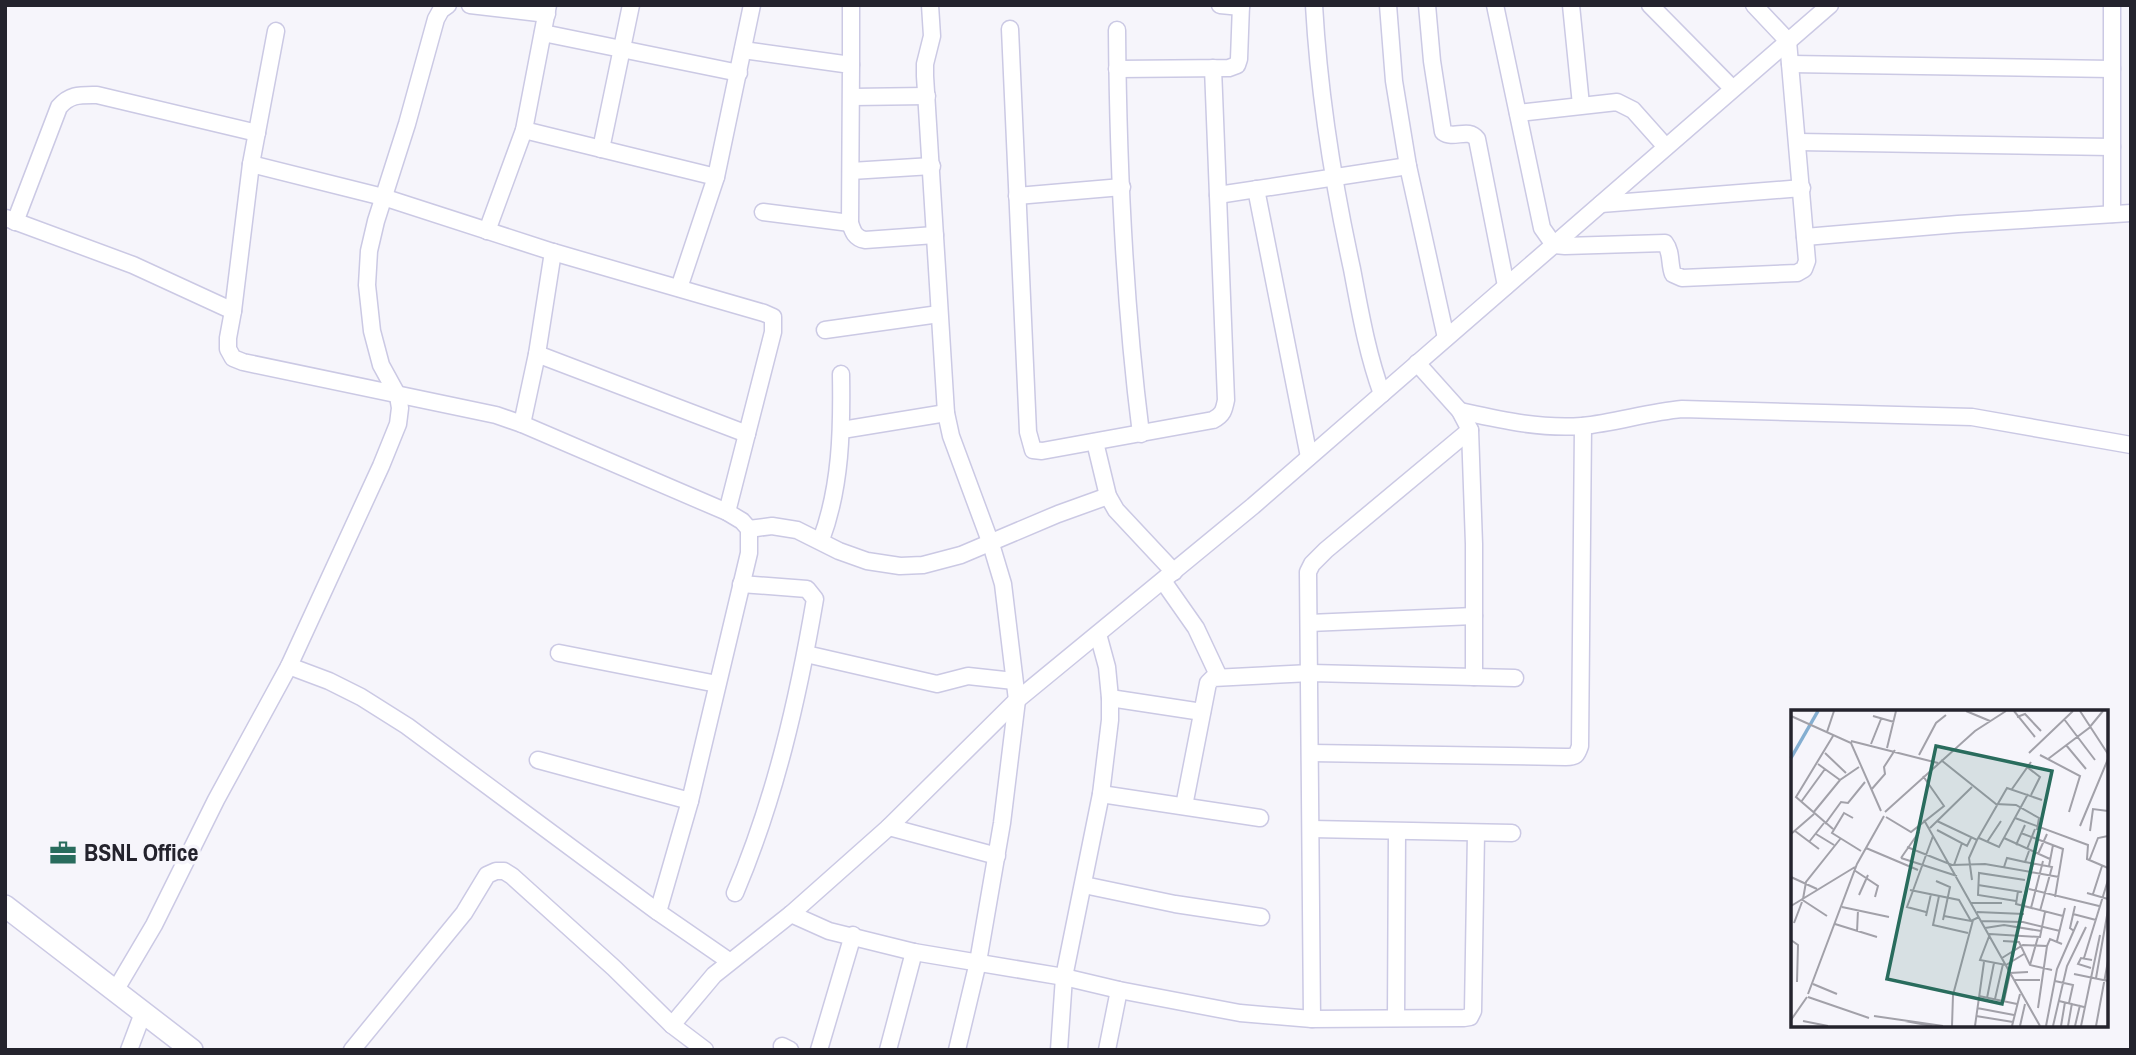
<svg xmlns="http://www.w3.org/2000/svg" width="2136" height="1055" font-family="'Archivo Narrow',sans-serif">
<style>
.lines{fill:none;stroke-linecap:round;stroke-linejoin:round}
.minor-casing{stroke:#cbc9e4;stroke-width:19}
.tertiary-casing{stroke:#cbc9e4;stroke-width:24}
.minor{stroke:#fff;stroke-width:16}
.tertiary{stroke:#fff;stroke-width:21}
.labels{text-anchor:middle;stroke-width:7;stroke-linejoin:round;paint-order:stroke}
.poi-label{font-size:24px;font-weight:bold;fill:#24232d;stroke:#f6f5fb;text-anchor:start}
.inset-river{fill:none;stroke:#84aed1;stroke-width:3.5}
.inset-road{fill:none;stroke:#a2a1a9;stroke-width:2}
.view{fill:#296c5d;fill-opacity:0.15;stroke:#296c5d;stroke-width:3.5}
.inset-edge{fill:none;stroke:#24232d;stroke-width:3.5}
</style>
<rect width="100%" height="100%" fill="#f6f5fb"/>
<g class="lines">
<defs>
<g id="minor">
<polyline points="470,5 547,14"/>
<polyline points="851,5 851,65"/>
<polyline points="930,5 932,36 925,64 925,76 946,413 951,436 991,544 1003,584 1017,700 1002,823 978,962 957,1050"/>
<polyline points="1220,5 1241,7"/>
<path d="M 1314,5 C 1319,95 1333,182 1352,269 C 1360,311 1367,353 1382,394"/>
<polyline points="1388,5 1394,81 1408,166 1446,338"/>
<path d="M 1427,5 L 1432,61 L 1443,132 C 1454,140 1468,127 1477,139 L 1506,286"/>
<path d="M 1495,5 L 1542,228 L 1554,245 L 1565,246 L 1665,243 C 1672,252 1669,264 1673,274 L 1682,278 L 1797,273 L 1804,269 L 1807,261 L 1788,41 L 1754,5"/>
<polyline points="1571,5 1581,105"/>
<polyline points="1650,5 1732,88"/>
<polyline points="2112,5 2112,214"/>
<path d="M 1010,29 L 1028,432 L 1033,450 L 1042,451 L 1213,420 C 1223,415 1224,410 1226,400 L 1213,68"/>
<path d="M 1117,30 C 1118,165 1124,301 1141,434"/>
<polyline points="276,31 251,164 233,311 228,338 228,349 233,358 243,362 496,415 522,424 727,512 742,521 749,529 749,553 690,801 658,912"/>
<polyline points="543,33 739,73"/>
<path d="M 743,50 L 851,65 L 850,223 C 853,232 855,238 865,240 L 935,235"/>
<polyline points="1790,64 2112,69"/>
<polyline points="1117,69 1229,68 1237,65 1239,59 1241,5"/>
<polyline points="852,97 927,96"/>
<polyline points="1518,113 1617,102 1633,110 1666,147"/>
<polyline points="524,130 716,177"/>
<polyline points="1798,142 2112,147"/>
<polyline points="601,149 631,5"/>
<polyline points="251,164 383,197 553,252 764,313 773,317 773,332 727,512"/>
<polyline points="851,171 932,166"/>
<polyline points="1256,189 1309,457"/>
<polyline points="1218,195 1408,166"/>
<polyline points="1017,196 1122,187"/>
<polyline points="1601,204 1802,188"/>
<polyline points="763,212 850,223"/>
<polyline points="6,218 133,265 233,311"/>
<path d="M 15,222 L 59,107 C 70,94 80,95 97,95 L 257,133"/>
<polyline points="487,231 524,130 548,5"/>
<polyline points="1805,237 1958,224 2131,213"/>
<polyline points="679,288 716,177 752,5"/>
<polyline points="825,330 939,314"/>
<polyline points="537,354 747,434"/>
<polyline points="1417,363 1460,411 1470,430 1474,544 1474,677"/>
<path d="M 1460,411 C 1501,420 1539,429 1582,426 C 1615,423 1648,412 1682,409 L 1972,417 L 2131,445"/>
<polyline points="522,424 537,354 553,252"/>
<polyline points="842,430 946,413"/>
<polyline points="1095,442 1108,496 1116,510 1174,572"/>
<polyline points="749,529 772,526 797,530 839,551 867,561 900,566 923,565 961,555 1058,514 1108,496"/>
<path d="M 821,540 C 841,487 842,429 841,374"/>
<polyline points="1163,581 1196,628 1219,677"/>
<polyline points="1309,623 1474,616"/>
<polyline points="559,653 717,684"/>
<polyline points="806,654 937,684 968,676 1014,681"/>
<polyline points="289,666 329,681 361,697 407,726 658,912 729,961"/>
<polyline points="1110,698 1202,712"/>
<path d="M 1311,753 L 1566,757 C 1576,757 1577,755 1580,746 L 1583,426"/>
<polyline points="538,760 690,801"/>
<polyline points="1101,794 1260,818"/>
<polyline points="1184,806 1208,683 1213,678 1311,673 1515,678"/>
<polyline points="889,827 997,856"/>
<polyline points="1312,829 1512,833"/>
<polyline points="1084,885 1175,904 1261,917"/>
<path d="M 735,893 C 775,799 798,699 815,599 L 807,589 L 741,584"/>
<polyline points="791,914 829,931 914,952 1064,977 1119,990 1240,1013 1312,1019 1464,1018 1470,1017 1473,1011 1476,833"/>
<polyline points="115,991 154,925 216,800 289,666 381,466 398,424 400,408 398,396 381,365 372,331 367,285 369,251 376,221 407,124 436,19 441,10 448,5"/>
<polyline points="1396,1018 1397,832"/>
<polyline points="1312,1019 1308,572 1312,564 1326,550 1470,430"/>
<polyline points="672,1025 714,975 791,914 889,827 1017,700 1253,506 1830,5"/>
<polyline points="782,1046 790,1050"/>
<polyline points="129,1050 143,1013"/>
<polyline points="352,1050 464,913 487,875 496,871 504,871 512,876 614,968 672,1025 705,1050"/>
<polyline points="819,1050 853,935"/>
<polyline points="888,1050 914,952"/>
<polyline points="1059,1050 1064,977 1101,794 1110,720 1110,698 1107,667 1098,634"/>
<polyline points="1107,1050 1119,990"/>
</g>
<polyline id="tertiary" points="5,906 192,1050"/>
</defs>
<use href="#minor" class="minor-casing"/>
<use href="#tertiary" class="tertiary-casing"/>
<use href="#minor" class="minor"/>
<use href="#tertiary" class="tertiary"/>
</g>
<defs>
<symbol id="office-bare" viewBox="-9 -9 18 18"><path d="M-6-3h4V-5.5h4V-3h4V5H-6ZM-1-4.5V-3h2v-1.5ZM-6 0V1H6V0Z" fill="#296c5d" stroke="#f6f5fb" stroke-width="2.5" paint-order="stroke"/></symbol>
</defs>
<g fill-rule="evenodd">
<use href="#office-bare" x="44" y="834" width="38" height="38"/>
</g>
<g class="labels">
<g class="poi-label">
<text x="84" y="861">BSNL Office</text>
</g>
</g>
<g transform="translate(1791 710)">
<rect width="317" height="317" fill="#f6f5fb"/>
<path class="inset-river" d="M 0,48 L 27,1"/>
<path class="inset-road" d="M 175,1 L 199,11M 223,1 L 244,27M 289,1 L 317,44M 0,6 L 60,33 L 90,101M 82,6 L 103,12M 226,7 L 234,4 L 250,21M 273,9 L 304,50M 36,22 L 43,1M 42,26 L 5,87 L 42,119M 60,31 L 147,53M 80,34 L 90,9M 275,35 L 295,59M 96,38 L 105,1M 34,43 L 55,63M 238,43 L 282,1M 128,45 L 145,13 L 155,5M 249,45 L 289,66 L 278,102M 257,49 L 298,18 L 312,1M 150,50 L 205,94 L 225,95 L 248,108 L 246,120M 27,54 L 49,70M 236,57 L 249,67 L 240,85M 221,79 L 240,52M 80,80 L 94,64 L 93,57 L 104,40M 10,92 L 34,59M 94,102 L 184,21 L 215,1M 22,103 L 49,70 L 68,57M 95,107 L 120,122 L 153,96 L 132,66M 62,108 L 53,103 L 41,123 L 70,141M 224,108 L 297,135 L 296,149 L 317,158M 133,110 L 249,316M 146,111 L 186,130 L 216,78 L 251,90M 34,114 L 50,92 L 57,93 L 74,72M 289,116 L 317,49M 139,118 L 181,77M 146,120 L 176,136 L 180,128M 4,121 L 28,139M 299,121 L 302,99 L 317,101M 230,123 L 272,139 L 264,187M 0,124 L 23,104M 25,124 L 43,135M 188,128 L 208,137 L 237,84M 213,128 L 259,149M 18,132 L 33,113M 196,132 L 210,111M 225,135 L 234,115M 116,137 L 161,155 L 194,154 L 268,167M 75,138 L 127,160M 236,139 L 244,119M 247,144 L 256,124M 110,148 L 166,166M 110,148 L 128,122M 298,151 L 307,128 L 317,126M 234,152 L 261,157 L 249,201M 163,155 L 171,133M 258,156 L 262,135M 213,157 L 216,148 L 234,152 L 238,141M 63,160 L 87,176 L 84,187M 0,167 L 26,179M 181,170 L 178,148 L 186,130M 145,171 L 159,177 L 152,210M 187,175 L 231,182M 238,179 L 308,196M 119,180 L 168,190 L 180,211M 227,181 L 225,194 L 272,206M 296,183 L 317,189M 302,184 L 311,156M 68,185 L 77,165M 148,186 L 142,215 L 177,223M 10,189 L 36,206M 12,189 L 15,172 L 50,128M 225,191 L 187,185 L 188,163 L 234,170M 180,193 L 211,193M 231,195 L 242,154M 0,196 L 64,157M 51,197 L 98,207M 240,198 L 252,151M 135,202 L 116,197 L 142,126M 186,202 L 233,204M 282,204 L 305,210M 135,206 L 140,184M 153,206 L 180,211 L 188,207M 190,211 L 232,212 L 269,221M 3,213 L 11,192M 44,214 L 86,227M 194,218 L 213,215 L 250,221M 283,221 L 279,218 L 284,196M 66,222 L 67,200M 0,230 L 7,235 L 6,272M 212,231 L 228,232 L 239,255 L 261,260M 266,231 L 274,198M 233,244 L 215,255 L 189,250 L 199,224 L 249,227 L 254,202M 211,248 L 232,235 L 256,236M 293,248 L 317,170M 239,255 L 247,227M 300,258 L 287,254 L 290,248 L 301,250M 283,264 L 317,271M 305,268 L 317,200M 223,270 L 249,270M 264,271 L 282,275 L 278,293M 22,274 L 46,284M 17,284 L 66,154 L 93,106M 188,286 L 226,294M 17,287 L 78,308M 196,288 L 203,253M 204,289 L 212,254M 213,291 L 219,263 L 237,262M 268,291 L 293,297M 186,298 L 223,305M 247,298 L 256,236 L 259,229 L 271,234M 83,306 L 152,316M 185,306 L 222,312M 0,310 L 16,287M 12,311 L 37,316M 114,311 L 141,316M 161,316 L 162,285 L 182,210M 184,316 L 193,252M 221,316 L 229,284M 229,316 L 234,294M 255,316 L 266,259 L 287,211M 262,316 L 276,256 L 295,217M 270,316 L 274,292M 277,316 L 281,293M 284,316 L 289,295M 290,316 L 309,225M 305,316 L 317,251"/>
<path class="view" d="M 145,36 L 261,61 L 211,294 L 96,269 Z"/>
<rect width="317" height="317" class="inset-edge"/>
</g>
<rect width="2136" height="1055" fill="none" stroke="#24232d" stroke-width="14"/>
</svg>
